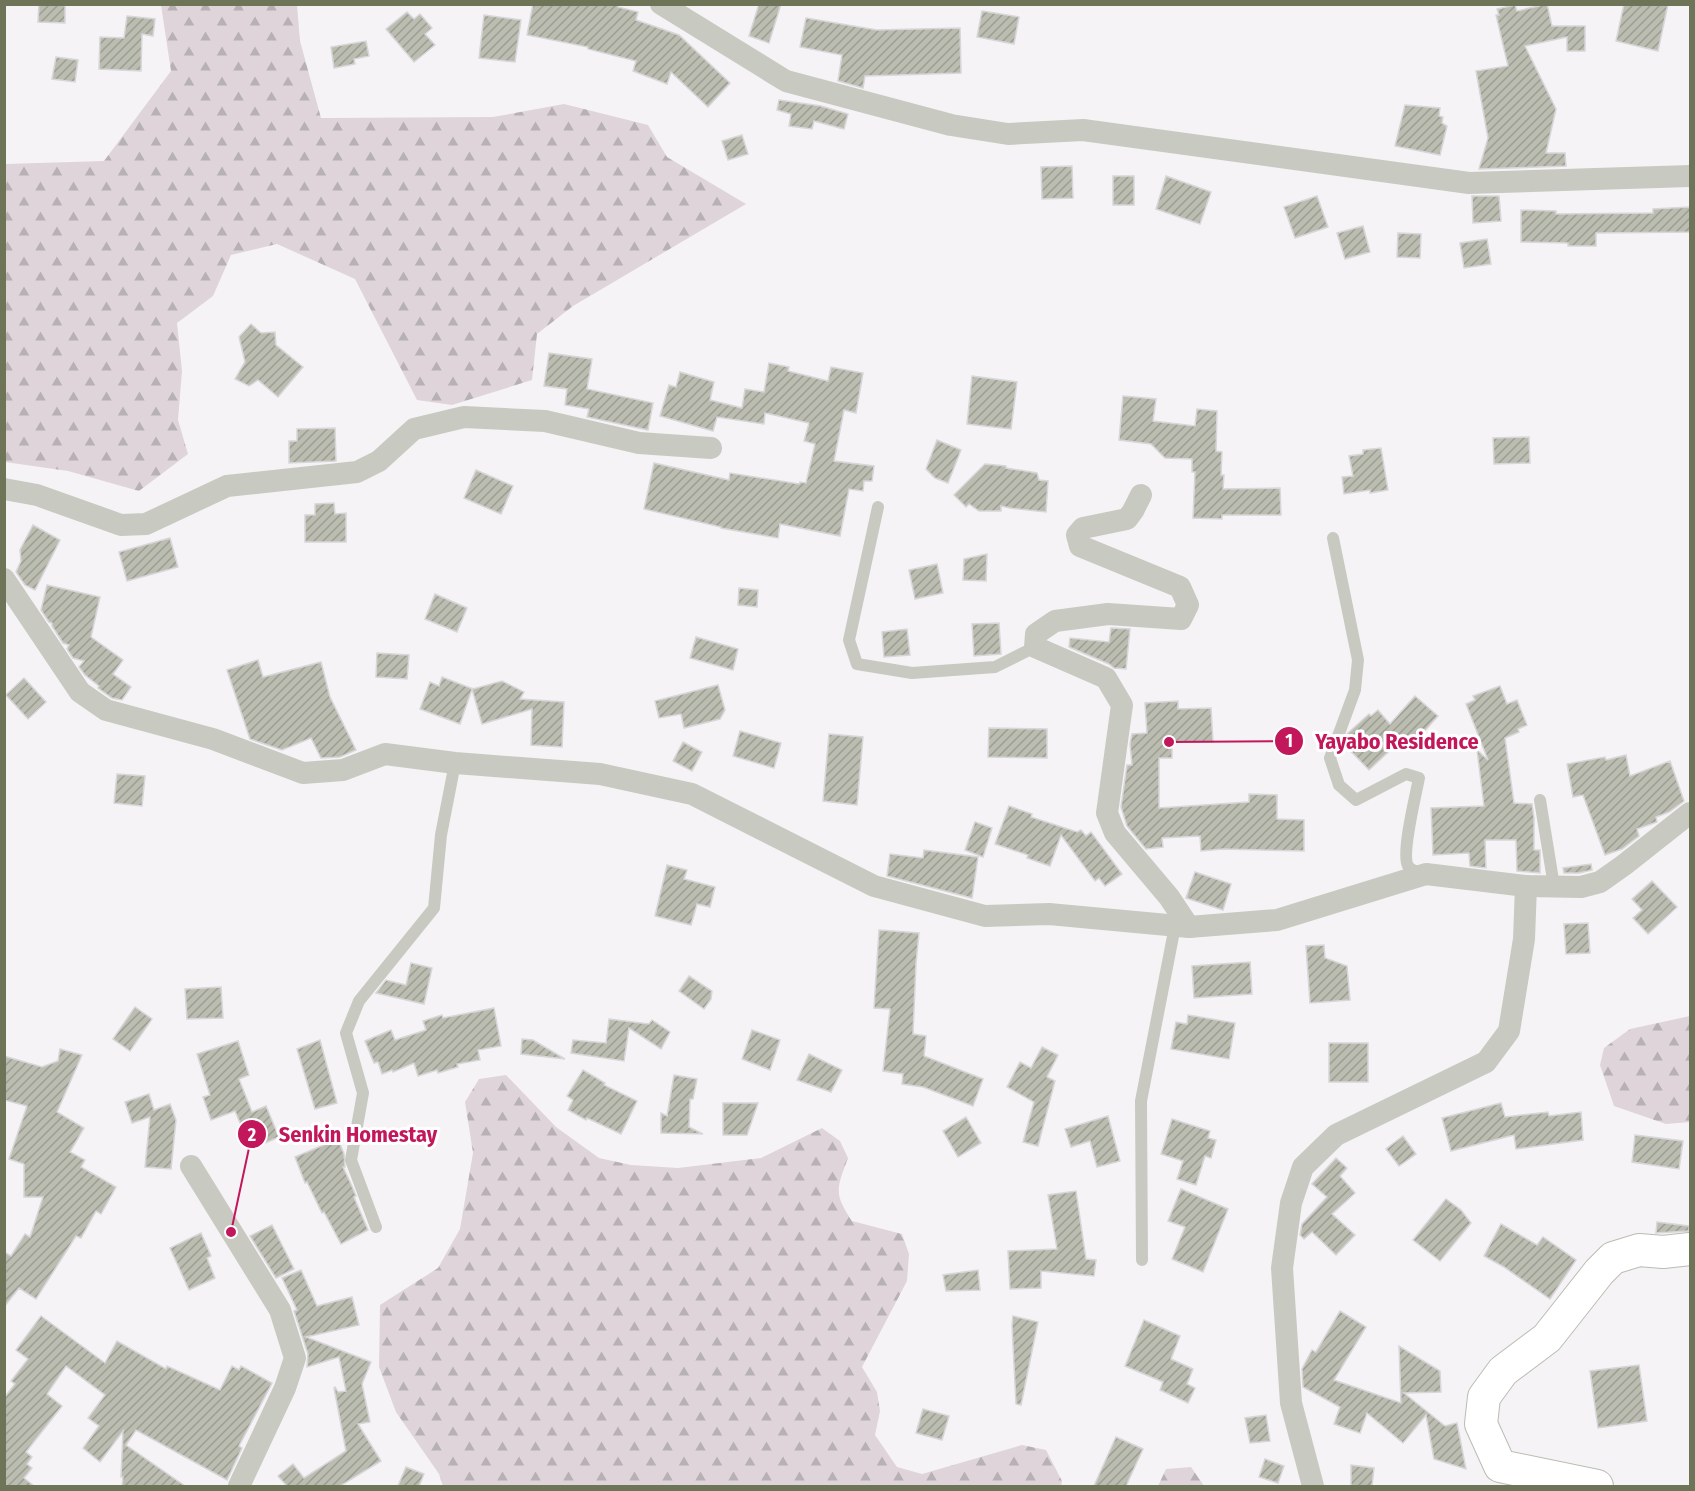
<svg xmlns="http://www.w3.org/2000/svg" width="1695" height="1491" font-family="'Fira Sans Condensed',sans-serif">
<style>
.forest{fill:url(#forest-firs)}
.building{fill:url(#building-hatch);stroke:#d8d6d8;stroke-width:1.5}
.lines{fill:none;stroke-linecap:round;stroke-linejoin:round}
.secondary-casing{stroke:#babdb1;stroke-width:34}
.lane{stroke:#c8cac1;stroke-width:12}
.street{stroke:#c8cac1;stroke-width:22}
.secondary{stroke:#fff;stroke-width:32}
.leader{fill:none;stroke:#c2185b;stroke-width:2}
.callout-dot{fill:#c2185b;stroke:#fff;stroke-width:2}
.mark-label{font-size:18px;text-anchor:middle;font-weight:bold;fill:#fff}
.callout-label{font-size:22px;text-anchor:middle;font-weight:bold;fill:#c2185b;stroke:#fff;stroke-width:6;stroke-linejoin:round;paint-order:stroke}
</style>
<defs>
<pattern id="forest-firs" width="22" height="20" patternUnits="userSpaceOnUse" patternTransform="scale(1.5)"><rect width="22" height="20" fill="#ded4da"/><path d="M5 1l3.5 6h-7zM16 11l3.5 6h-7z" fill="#b8b1b4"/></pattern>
<pattern id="building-hatch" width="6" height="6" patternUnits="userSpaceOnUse" patternTransform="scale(1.5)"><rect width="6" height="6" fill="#bcbdb1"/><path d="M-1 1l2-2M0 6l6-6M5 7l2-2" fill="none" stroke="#9d9e93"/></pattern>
</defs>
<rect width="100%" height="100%" fill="#f6f3f7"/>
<g class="forest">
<polygon points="161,5 297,5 300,41 321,118 493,117 564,104 648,125 667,157 746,204 573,306 537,334 532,380 452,405 417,400 355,279 277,244 231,255 213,296 177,323 182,371 178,420 188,454 139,491 68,471 5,462 5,164 104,161 171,71"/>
<polygon points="1690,1016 1690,1122 1666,1124 1614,1106 1600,1065 1604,1048 1630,1029"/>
<path d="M 506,1075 L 556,1127 L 599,1158 L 631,1165 L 678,1168 L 761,1158 L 822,1128 L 840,1141 L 848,1158 C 837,1188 833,1193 852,1221 L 902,1234 L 909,1254 L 907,1281 L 862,1367 L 877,1392 L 880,1411 L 875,1435 L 897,1467 L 922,1474 L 1022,1445 L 1046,1450 L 1062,1481 L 1061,1486 L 443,1486 L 439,1474 L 396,1412 L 379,1367 L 380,1305 L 438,1268 L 460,1229 L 473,1153 L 465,1102 L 479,1079 Z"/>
<polygon points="1191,1467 1204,1486 1158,1486 1166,1469"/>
</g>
<g class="building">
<polygon points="39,4 65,4 65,23 38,22"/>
<polygon points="533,4 618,4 618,7 638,12 636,20 679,35 730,83 708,107 671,72 667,84 633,71 636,61 588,49 588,47 527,35"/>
<polygon points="759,4 781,4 769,43 749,36"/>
<polygon points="1547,4 1552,26 1585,26 1585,51 1567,51 1567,37 1525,46 1556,109 1546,153 1565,153 1566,166 1479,169 1488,138 1476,71 1508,66 1496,15 1499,15 1497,9 1515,5 1517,11"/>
<polygon points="1624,4 1668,4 1658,51 1616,41"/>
<polygon points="982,11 1019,17 1014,44 977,37"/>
<polygon points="407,12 414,19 420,14 432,28 425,34 435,45 414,62 386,29"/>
<polygon points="484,15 521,20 515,62 479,58"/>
<polygon points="127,16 155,19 153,36 142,34 141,71 99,69 100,37 124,38"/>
<polygon points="806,18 877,30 960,28 961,73 865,76 863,88 838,81 842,55 800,47"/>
<polygon points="366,41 369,56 354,59 355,64 334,68 331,47"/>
<polygon points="56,57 78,60 75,82 52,79"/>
<polygon points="779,100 821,106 848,114 844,129 814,121 812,129 789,126 791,114 777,110"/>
<polygon points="1405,105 1440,108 1439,116 1443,117 1442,123 1447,126 1440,155 1395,146"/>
<polygon points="742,135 748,154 728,160 722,141"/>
<polygon points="1072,166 1073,198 1042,199 1041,167"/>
<rect x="1113" y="176" width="21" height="29"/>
<polygon points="1166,176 1211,192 1200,224 1156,209"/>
<polygon points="1317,196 1328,227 1295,238 1284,207"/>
<polygon points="1472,196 1499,196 1501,221 1473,223"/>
<polygon points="1690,207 1690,232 1596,233 1596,246 1568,246 1568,243 1521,242 1521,210 1556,211 1556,214 1653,213 1653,209"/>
<polygon points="1363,226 1370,252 1345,259 1337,233"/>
<polygon points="1398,233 1421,234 1420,258 1397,257"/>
<polygon points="1487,239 1491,264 1464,268 1460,243"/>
<polygon points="251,324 261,333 275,332 276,345 303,367 278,397 258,380 249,386 235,379 245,362 239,337"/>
<polygon points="549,353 592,359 587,389 653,403 648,430 587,417 589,409 565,405 567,389 544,386"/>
<polygon points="769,363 789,367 788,371 828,381 831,367 863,373 856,413 844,410 834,461 874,466 872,481 864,481 863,491 849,489 840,536 780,524 778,538 721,528 721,527 644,509 654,463 729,480 730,473 799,484 800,482 806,483 815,444 804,441 809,423 765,413 764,424 717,417 713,431 660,416 669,385 676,387 680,372 714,382 710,400 742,408 745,389 764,392"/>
<polygon points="972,376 1017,382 1011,429 967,424"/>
<polygon points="1123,396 1156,399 1153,421 1195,426 1197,409 1217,411 1216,451 1222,452 1221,475 1224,475 1223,489 1280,488 1281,515 1222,515 1222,519 1193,518 1195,472 1192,472 1192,459 1165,458 1151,444 1119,440"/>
<polygon points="335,428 336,461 289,463 289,441 297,441 297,429"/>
<polygon points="1529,437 1530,463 1494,464 1493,438"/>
<polygon points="937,440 961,450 948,483 935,478 926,469"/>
<polygon points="1381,448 1388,490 1370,493 1370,490 1344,494 1342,477 1353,476 1349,456 1363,454 1363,450"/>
<polygon points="985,464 1006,466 1006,468 1037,473 1039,480 1048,481 1046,512 1010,508 1001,506 1001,511 979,511 969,504 966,507 954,495"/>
<polygon points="476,470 513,486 501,514 464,498"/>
<polygon points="334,503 335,514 346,513 346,542 305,542 305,515 315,515 315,504"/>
<polygon points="33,525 60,540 35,590 25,585 16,572 21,561 20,550"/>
<polygon points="170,538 178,567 127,581 119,552"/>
<polygon points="987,554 986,581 963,580 964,559"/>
<polygon points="937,564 943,593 915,599 909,570"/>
<polygon points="47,585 100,597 91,637 123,660 113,674 131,687 122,700 112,698 98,688 99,686 85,675 79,667 84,661 73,658 67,649 69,645 63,643 52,626 52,623 49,622 41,610"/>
<polygon points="739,588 758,590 757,607 738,605"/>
<polygon points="435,594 467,608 457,632 425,619"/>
<polygon points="999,623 1001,654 974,656 972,624"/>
<polygon points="1111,628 1130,629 1126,669 1114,668 1109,664 1069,647 1070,638 1109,642"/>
<polygon points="907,629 910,655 884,657 882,632"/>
<polygon points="696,637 738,649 733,670 690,658"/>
<polygon points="377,653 409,655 407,679 376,677"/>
<polygon points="258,660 263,677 321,662 330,697 356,750 340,757 321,758 311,738 282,750 250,739 227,670"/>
<polygon points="442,677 473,689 502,681 524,692 520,699 564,702 562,747 531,745 532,709 482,724 472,689 460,724 420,709 430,682 439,686"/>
<polygon points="24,678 46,702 28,719 6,695"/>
<polygon points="718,685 725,710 720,719 684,728 681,714 659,718 655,701"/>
<polygon points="1500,686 1507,704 1517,700 1527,725 1518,729 1519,732 1505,738 1514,803 1532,804 1534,818 1534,850 1540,850 1540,873 1517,871 1516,840 1485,840 1486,868 1470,866 1469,853 1433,855 1431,808 1484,806 1477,750 1488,760 1466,704 1475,700 1473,696"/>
<polygon points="1415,696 1438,716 1411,746 1402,739 1369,770 1344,744 1347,734 1369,714 1371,716 1378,710 1390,724"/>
<polygon points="1178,701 1178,709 1211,708 1213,742 1172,742 1172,758 1159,758 1159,808 1249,802 1249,794 1277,795 1277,819 1304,820 1304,851 1223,849 1201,851 1200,836 1162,838 1163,847 1146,849 1127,826 1121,807 1127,765 1132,765 1130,744 1132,734 1147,733 1145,703"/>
<polygon points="989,728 1047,729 1047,758 988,757"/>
<polygon points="740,731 781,743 774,768 733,756"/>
<polygon points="829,734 863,737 857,805 823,801"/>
<polygon points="683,742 702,752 692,771 673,761"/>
<polygon points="1626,755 1630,776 1670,761 1684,801 1669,812 1656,817 1657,822 1637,829 1639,836 1622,849 1605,855 1583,795 1573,797 1567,764 1605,757 1606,760"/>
<polygon points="117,774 145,776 142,806 114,803"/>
<polygon points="1009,806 1032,814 1031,817 1077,832 1081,830 1086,836 1091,832 1122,874 1105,886 1099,878 1095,881 1061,835 1050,866 1027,858 1028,855 995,844"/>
<polygon points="975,822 992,828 983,857 965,850"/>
<polygon points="924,850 978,857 972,898 887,876 890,854 923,858"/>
<polygon points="1591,864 1592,870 1579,873 1564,873 1563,868"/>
<polygon points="667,865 687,870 684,879 715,887 710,907 697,904 691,925 655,916"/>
<polygon points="1195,872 1231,884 1223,910 1186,898"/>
<polygon points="1652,881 1677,907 1648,934 1633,918 1642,910 1632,899"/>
<polygon points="1588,923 1590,953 1566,954 1564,924"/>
<polygon points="879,930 919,933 916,963 913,1034 926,1036 924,1056 983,1079 973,1106 923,1087 902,1084 903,1074 883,1071 890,1009 874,1008"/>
<polygon points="1324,945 1325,958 1347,966 1350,1000 1310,1003 1306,946"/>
<polygon points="1250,962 1252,994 1194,998 1192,966"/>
<polygon points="411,963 432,968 424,1004 376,993 386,980 406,985"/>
<polygon points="689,976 712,991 711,999 704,1009 679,991"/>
<polygon points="221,987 223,1018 187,1019 185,989"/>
<polygon points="135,1007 152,1019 130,1051 113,1039"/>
<polygon points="494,1008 501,1046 478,1050 480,1060 457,1064 458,1067 438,1073 437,1070 418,1076 414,1063 393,1072 392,1070 382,1074 378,1062 374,1063 365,1041 391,1030 395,1040 426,1030 423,1021 442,1015 443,1018"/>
<polygon points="1188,1015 1235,1023 1229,1059 1171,1049 1176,1022 1187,1024"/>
<polygon points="609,1019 649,1024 652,1020 670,1032 661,1049 629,1028 624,1061 571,1053 573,1040 606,1043"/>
<polygon points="752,1030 780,1040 770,1070 742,1059"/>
<polygon points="522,1039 533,1040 565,1059 521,1054"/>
<polygon points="320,1040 337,1103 315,1109 297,1049"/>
<polygon points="238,1041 249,1075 239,1079 252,1112 266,1106 279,1137 251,1149 235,1111 211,1120 203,1097 210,1095 197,1054"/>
<rect x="1329" y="1043" width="39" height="39"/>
<polygon points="1042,1047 1058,1055 1047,1077 1055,1081 1038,1146 1023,1142 1034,1102 1007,1087 1020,1062 1031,1068"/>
<polygon points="60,1049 82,1055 57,1112 84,1128 70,1152 85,1160 81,1167 116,1187 101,1214 96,1211 81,1238 76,1236 36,1299 19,1288 4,1307 4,1252 11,1256 25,1234 30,1237 43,1197 24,1197 24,1164 9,1159 27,1106 4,1100 4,1056 42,1067 58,1061"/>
<polygon points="809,1054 842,1070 831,1092 797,1080"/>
<polygon points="583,1070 605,1083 604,1085 637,1101 621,1134 587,1118 586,1120 568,1110 573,1100 567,1096"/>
<polygon points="674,1075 697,1079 693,1099 690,1099 689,1127 703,1134 661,1133 661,1113 667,1116"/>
<polygon points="149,1094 154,1110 170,1104 176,1120 171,1169 145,1167 150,1117 132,1123 125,1102"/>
<polygon points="723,1103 758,1103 747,1135 723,1135"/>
<polygon points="1501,1103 1505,1117 1548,1112 1549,1116 1581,1112 1583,1140 1516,1149 1514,1135 1451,1151 1442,1118"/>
<polygon points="1108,1116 1120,1161 1097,1167 1090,1141 1071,1147 1065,1129"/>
<polygon points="966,1117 981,1143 958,1157 943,1131"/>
<polygon points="1172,1119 1210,1131 1208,1138 1216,1140 1211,1158 1205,1156 1196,1185 1177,1179 1183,1161 1161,1154"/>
<polygon points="1635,1135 1683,1141 1679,1169 1632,1162"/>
<polygon points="1403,1136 1416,1154 1399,1166 1386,1149"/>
<polygon points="338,1139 344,1154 345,1167 343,1167 351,1184 356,1196 354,1197 368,1230 341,1244 324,1212 322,1213 307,1182 305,1183 295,1157"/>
<polygon points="1336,1158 1347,1168 1340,1176 1355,1193 1332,1214 1355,1235 1336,1255 1312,1232 1304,1239 1300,1235 1302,1224 1327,1197 1312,1184"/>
<polygon points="1181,1189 1228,1209 1203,1272 1172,1259 1185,1227 1168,1221"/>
<polygon points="1076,1191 1086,1259 1096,1260 1094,1276 1041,1271 1041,1288 1010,1289 1008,1251 1057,1249 1048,1195"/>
<polygon points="1446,1199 1461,1210 1471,1223 1440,1261 1413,1240"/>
<polygon points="1657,1222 1689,1226 1689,1231 1656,1233"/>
<polygon points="1501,1224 1537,1245 1543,1237 1576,1260 1550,1299 1504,1267 1484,1256"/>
<polygon points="272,1225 294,1269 276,1278 250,1236"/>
<polygon points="201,1233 211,1256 207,1258 215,1278 189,1290 170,1248"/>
<polygon points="301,1270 317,1306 352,1297 359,1325 306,1337 371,1362 362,1384 370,1422 358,1424 381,1461 340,1486 287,1486 278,1476 293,1464 304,1478 346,1451 334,1388 335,1387 338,1392 346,1391 339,1357 307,1367 308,1354 294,1311 297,1310 282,1278"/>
<polygon points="978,1270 980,1290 946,1291 943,1275"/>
<polygon points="1340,1311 1366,1327 1334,1380 1401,1403 1399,1346 1440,1371 1441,1392 1404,1393 1445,1426 1457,1423 1466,1469 1434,1459 1426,1415 1403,1443 1367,1413 1360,1433 1334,1424 1340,1407 1303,1387 1302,1369 1312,1350 1316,1352"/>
<polygon points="41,1316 105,1363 117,1341 166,1369 167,1366 220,1390 232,1366 239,1370 241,1366 272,1383 239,1446 242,1448 227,1480 136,1430 126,1445 185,1486 122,1486 123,1477 121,1477 123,1431 100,1462 83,1448 99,1426 88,1418 105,1395 66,1366 47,1394 62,1406 26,1452 32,1457 27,1464 32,1468 24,1478 34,1486 4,1486 4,1398 15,1384 11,1381 28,1359 16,1350"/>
<polygon points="1013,1316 1038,1322 1021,1405 1016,1404 1012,1325"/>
<polygon points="1144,1320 1180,1336 1171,1359 1193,1369 1187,1384 1195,1388 1188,1403 1160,1390 1163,1382 1125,1366"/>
<polygon points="1639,1365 1647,1421 1598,1428 1590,1371"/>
<polygon points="923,1409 949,1416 942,1440 916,1433"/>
<polygon points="1266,1415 1270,1441 1250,1443 1245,1418"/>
<polygon points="1116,1437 1143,1449 1126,1486 1094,1486"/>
<polygon points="1265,1459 1284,1466 1278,1483 1259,1477"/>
<polygon points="1351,1465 1374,1468 1372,1486 1351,1486"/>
<polygon points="406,1467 424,1474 419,1486 398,1486"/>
</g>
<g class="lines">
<defs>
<polyline id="secondary" points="1597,1486 1500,1466 1481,1424 1484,1397 1503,1371 1547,1338 1599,1272 1613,1258 1639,1250 1663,1252 1690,1249"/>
</defs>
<use href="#secondary" class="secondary-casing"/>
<g class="lane">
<polyline points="878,507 849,640 857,664 912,673 995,667 1035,647"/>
<path d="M 1333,538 L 1358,660 L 1355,690 L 1330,758 L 1339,785 L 1356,800 L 1406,774 L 1419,778 C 1416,794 1401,854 1408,866 C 1411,871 1419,872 1424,874"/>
<polyline points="1540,800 1554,886"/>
<polyline points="376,1227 351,1160 363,1093 346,1033 359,1001 434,908 441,835 455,763"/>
<polyline points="1142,1260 1141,1101 1175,926"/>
</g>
<g class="street">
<polyline points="661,4 786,81 951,125 1008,134 1083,130 1469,183 1690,176"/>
<polyline points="4,489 37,495 121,525 146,524 227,486 357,472 379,461 414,429 464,417 545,421 639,443 711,448"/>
<polyline points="1141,495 1133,511 1127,519 1083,528 1077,535 1080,546 1180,587 1188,605 1181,619 1108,614 1055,621 1036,634 1035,647 1106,678 1122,705 1107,813 1115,833 1169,897 1189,927"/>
<polyline points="4,579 80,692 106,710 213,739 303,773 343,770 385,754 455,763 600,774 692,794 874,886 985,916 1049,914 1189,927 1277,920 1426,874 1526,886 1581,887 1600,882 1624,865 1690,813"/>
<polyline points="191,1166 280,1310 295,1358 285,1388 239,1486"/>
<polyline points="1313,1486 1291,1403 1282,1268 1291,1203 1303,1167 1336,1135 1486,1062 1509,1031 1524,939 1526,886"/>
</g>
<use href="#secondary" class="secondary"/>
</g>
<path class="leader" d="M1169 742L1289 741M231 1232L252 1134"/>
<g class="callout-dot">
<circle cx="1169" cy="742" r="6"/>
<circle cx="231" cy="1232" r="6"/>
<circle cx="1289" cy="741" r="15"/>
<circle cx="252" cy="1134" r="15"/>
</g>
<g class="mark-label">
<text x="1289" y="747">1</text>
<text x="252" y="1141">2</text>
</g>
<g class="callout-label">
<text x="1397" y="749">Yayabo Residence</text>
<text x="358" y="1142">Senkin Homestay</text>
</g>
<rect width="1695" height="1491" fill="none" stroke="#6e7458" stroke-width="12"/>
</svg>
